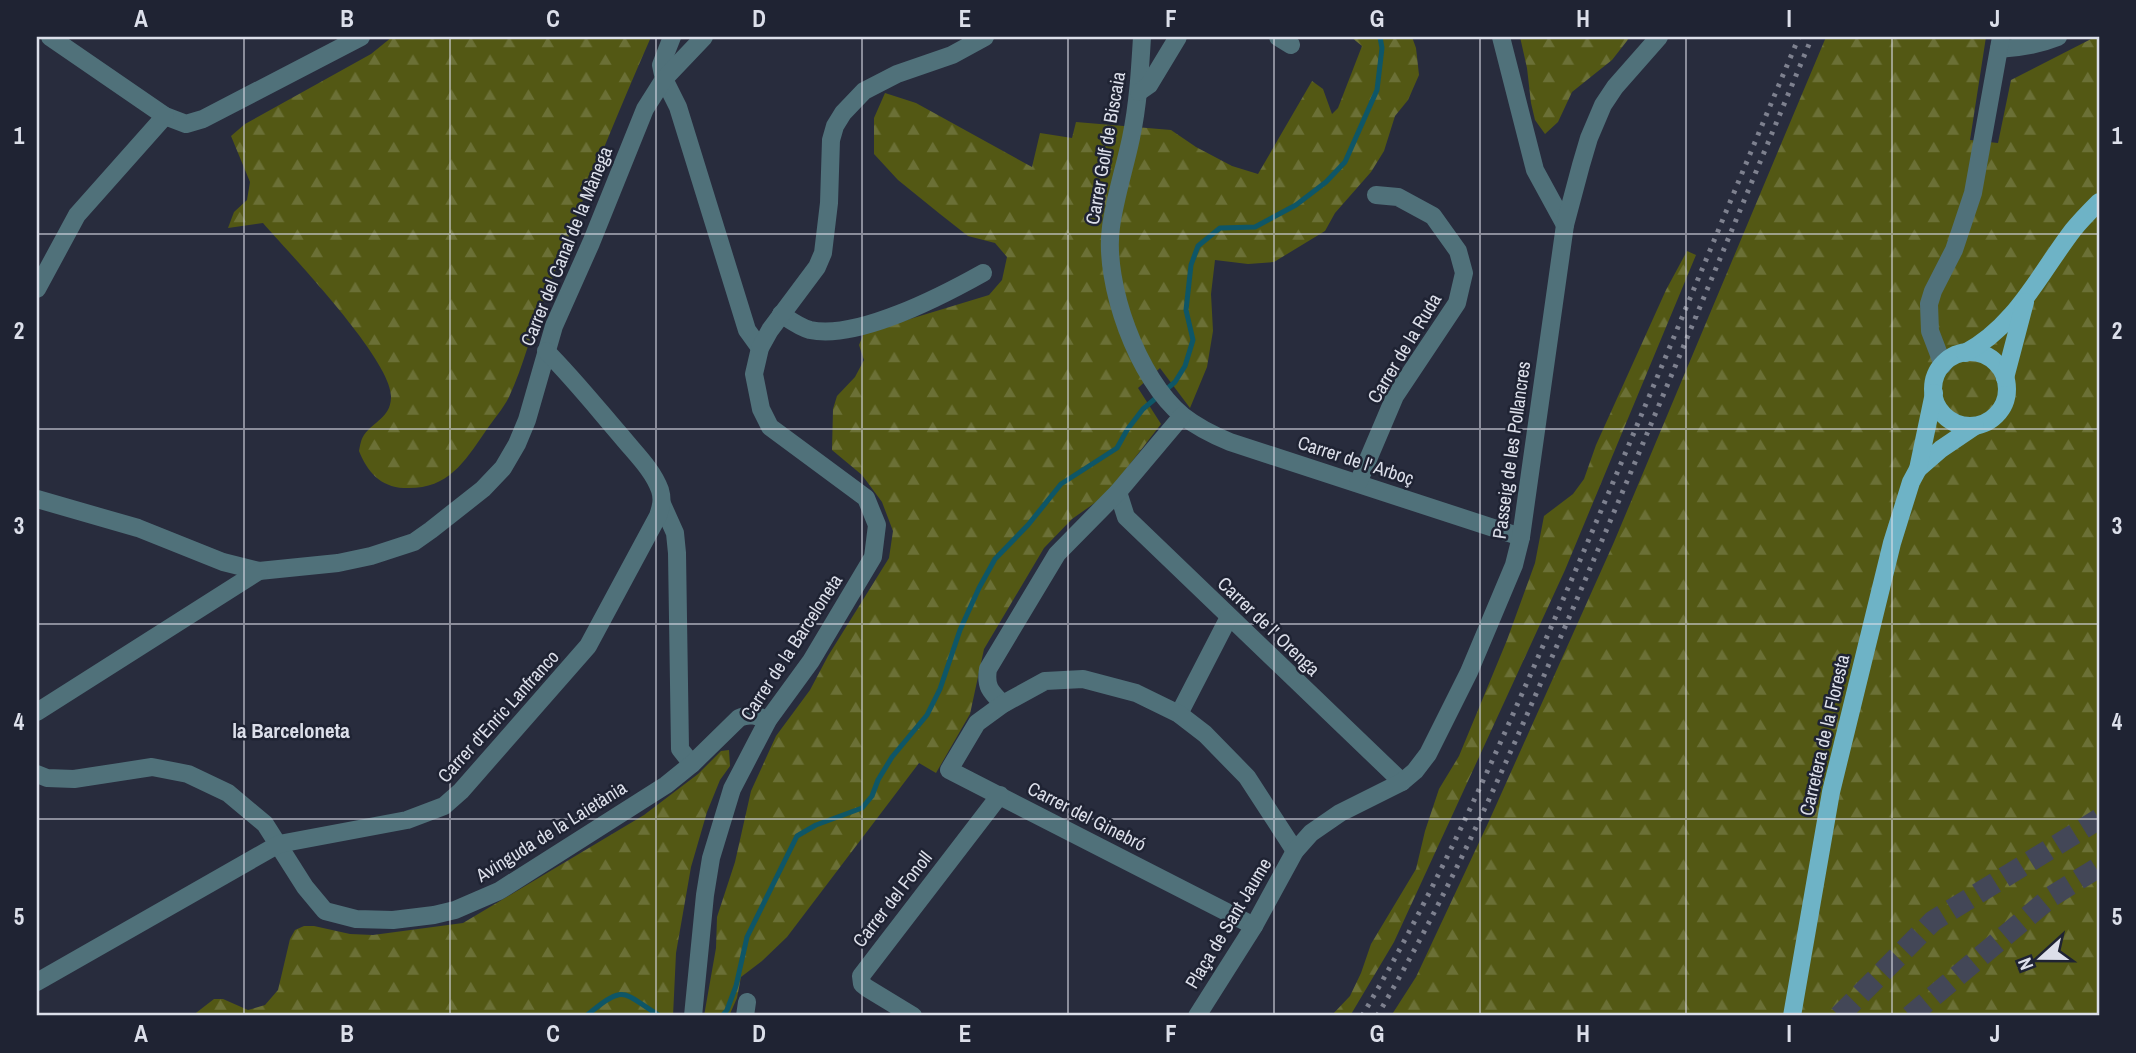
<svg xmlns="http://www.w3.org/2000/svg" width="2136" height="1053" font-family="'Archivo Narrow',sans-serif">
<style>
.forest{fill:url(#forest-firs)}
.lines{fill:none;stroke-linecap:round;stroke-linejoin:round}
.stream{stroke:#0e5667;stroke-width:5}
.highway-tunnel{stroke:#434757;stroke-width:21;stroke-dasharray:21 10;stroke-linecap:butt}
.minor{stroke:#50717a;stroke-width:18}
.major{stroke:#6eb3c6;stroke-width:18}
.rail{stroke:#7e818f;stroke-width:5;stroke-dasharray:3.5 7;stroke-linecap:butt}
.grid{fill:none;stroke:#dcdfea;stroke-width:2;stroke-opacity:0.55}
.labels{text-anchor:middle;stroke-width:5;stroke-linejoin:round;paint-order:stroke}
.street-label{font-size:19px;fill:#dcdfea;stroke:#1f2333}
.neighbourhood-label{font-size:21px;font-weight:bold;fill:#dcdfea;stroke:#1f2333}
.neatline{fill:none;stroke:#dcdfea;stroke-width:2.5}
.grid-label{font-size:23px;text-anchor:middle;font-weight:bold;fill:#dcdfea}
</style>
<defs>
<pattern id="forest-firs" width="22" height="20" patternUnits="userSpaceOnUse" patternTransform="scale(1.75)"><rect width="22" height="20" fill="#535814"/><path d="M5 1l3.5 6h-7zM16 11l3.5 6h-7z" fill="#6b7036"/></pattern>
</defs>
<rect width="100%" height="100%" fill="#282c3d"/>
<g class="forest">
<path d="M 392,37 L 651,37 C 613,123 579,209 545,297 C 532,329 524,365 509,397 C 503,409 493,420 485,432 C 463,464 447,490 404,488 C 380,487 367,471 359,451 C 360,446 361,439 364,435 C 374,421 390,418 391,398 C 394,362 289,253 263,223 L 228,228 L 234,212 L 247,200 L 250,182 L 231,136 L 245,124 L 371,54 Z"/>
<polygon points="1351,37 1412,37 1416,48 1419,75 1408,100 1395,116 1384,151 1371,172 1335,213 1325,231 1274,262 1248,264 1215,260 1211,294 1213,331 1207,367 1190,408 1160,368 1138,388 1161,424 1106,495 1072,519 1044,548 984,649 970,714 936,773 919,763 787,937 762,961 741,977 737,998 729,1016 704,1016 716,948 717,917 735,862 751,791 776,736 810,690 828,656 889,558 893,531 882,502 862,475 832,450 833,409 837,396 855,377 864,360 859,345 864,333 989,295 1002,280 1007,257 995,243 968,236 940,214 898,180 874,154 874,118 885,93 916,103 1032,167 1040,133 1072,138 1076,122 1171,130 1196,147 1232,166 1258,174 1312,81 1323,89 1332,114 1338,108 1362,46"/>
<polygon points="1520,37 1630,37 1612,60 1572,92 1558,122 1545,134 1535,120 1531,103 1527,68"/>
<polygon points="1826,37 1986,37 1970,140 1998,143 2011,80 2095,37 2099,37 2099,1016 1391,1016 1416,977 1489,821 1614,542"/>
<polygon points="1687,251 1696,255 1565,570 1394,942 1350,1016 1331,1016 1350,996 1361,973 1371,944 1416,869 1425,831 1439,789 1459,756 1507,640 1535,563 1544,516 1573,494 1584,479 1596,445 1666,290"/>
<polygon points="729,750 730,766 720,780 707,812 691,867 676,953 673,1016 192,1016 214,999 223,999 248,1010 265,1005 278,990 290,939 295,930 304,926 314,926 350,934 373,935 463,923 644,815 698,774 721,751"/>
</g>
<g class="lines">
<g class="stream">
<path d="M 586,1016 C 626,983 621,992 660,1016"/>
<polyline points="722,1016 727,1010 736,986 747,937 797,836 816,825 862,808 872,796 878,780 892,757 927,715 940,689 960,630 979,588 995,559 1028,525 1061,484 1117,448 1127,430 1143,409 1175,382 1185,366 1193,340 1186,310 1191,265 1198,246 1220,228 1255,227 1296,205 1326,182 1345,162 1377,90 1382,48 1380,37"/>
</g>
<g class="highway-tunnel">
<polyline points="1839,1016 1933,921 2099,819"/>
<polyline points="1910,1016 2052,896 2099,867"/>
</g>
<g class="minor">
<polyline points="50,37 165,116 186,124 203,119 361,37"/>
<polyline points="672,37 661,65 664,79 678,107 747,330 760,348"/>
<path d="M 1142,37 C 1140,71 1138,105 1131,138 C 1125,167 1115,197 1111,227 C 1103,283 1138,380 1183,416 C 1197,427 1213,435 1230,442 L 1521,537"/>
<polyline points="1278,37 1291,45"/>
<polyline points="1501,37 1535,170 1565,225"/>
<path d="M 1999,49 C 2020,48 2038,45 2058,37"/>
<polyline points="1139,92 1149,85 1178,37"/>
<polyline points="37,289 77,215 165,116"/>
<path d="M 781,314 C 790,320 799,327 810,330 C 857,340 942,296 983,273"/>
<polyline points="1943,365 1930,331 1929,304 1933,291 1954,250 1973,193 2001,37"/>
<polyline points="1358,483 1395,396 1457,303 1464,273 1458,251 1433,216 1398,197 1376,195"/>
<polyline points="1118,492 1126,517 1402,782"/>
<polyline points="37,499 138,528 223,562 259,571 338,563 371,556 414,542 431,530 483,489 503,468 517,444 527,420 554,326 591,243 645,109 664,79 704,37"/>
<polyline points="662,504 675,533 677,553 680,749 692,764"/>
<path d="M 1003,704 C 991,692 985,687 988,669 L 1057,554 L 1118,492 L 1182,416"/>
<polyline points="37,712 259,571"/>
<polyline points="1179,714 1229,617"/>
<path d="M 37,774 L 47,778 L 74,779 L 152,767 L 188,774 L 228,793 L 265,824 L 305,887 L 325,911 L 356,919 L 393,920 L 434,915 L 455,910 L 499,891 L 666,785 L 692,764 L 739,718 C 749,713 758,716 768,720"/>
<polyline points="1254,926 949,770 977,723 1003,704 1045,681 1083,679 1136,693 1179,714 1205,734 1247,777 1295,851"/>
<path d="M 37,982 L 279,844 L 407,820 L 444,806 L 461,791 L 588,646 L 658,516 C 661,507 663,500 660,490 C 653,470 635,453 622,437 C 597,408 573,378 546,351"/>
<polyline points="693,1016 705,895 711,858 732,789 768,720 811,661 873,557 877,525 866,498 770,427 761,409 754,374 760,348 770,330 817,267 823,253 829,203 831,140 835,126 843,113 864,91 897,74 952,55 985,37"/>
<polyline points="745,1016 747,1002"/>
<polyline points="913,1016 867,988 862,984 861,976 1000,795"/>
<polyline points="1197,1016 1254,926 1295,851 1311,833 1340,813 1402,782 1415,771 1428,754 1469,672 1514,565 1521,537 1565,225 1581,165 1589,138 1603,105 1615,87 1659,37"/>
</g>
<g class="major">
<circle cx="1970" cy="389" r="37"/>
<path d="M 1965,353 C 2016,326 2040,273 2073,230 C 2081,220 2090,211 2099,202"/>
<polyline points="2005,378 2025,302"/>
<polyline points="1918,469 1941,449 1975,426"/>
<polyline points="1792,1016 1831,792 1892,543 1911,482 1918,469 1934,393"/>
</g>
<g class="rail">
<path d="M 1362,1016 C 1439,886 1499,747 1559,609 C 1641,419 1719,227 1799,37"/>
<path d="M 1377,1016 C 1453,888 1512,750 1571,613 C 1653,422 1732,229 1812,37"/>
</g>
</g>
<path class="grid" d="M 244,37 L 244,1016M 450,37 L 450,1016M 656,37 L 656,1016M 862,37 L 862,1016M 1068,37 L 1068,1016M 1274,37 L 1274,1016M 1480,37 L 1480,1016M 1686,37 L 1686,1016M 1892,37 L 1892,1016M 37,234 L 2099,234M 37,429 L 2099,429M 37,624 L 2099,624M 37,819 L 2099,819"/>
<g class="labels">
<g class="street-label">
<text transform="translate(1105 148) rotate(-80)" y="7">Carrer Golf de Biscaia</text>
<text transform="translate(566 246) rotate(-68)" y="7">Carrer del Canal de la Mànega</text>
<text transform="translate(1404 348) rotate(-59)" y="7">Carrer de la Ruda</text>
<text transform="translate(1511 450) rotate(-82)" y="7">Passeig de les Pollancres</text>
<text transform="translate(1356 460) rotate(18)" y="7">Carrer de l' Arboç</text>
<text transform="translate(1269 626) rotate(44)" y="7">Carrer de l' Orenga</text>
<text transform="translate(791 647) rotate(-57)" y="7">Carrer de la Barceloneta</text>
<text transform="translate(498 716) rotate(-48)" y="7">Carrer d'Enric Lanfranco</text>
<text transform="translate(1824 735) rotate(-77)" y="7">Carretera de la Floresta</text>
<text transform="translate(1087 816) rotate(27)" y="7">Carrer del Ginebró</text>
<text transform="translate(551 831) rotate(-32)" y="7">Avinguda de la Laietània</text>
<text transform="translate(892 899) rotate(-52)" y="7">Carrer del Fonoll</text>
<text transform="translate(1228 923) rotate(-59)" y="7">Plaça de Sant Jaume</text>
</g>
<g class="neighbourhood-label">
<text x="291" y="738">la Barceloneta</text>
</g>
</g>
<rect width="2136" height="1053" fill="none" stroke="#1f2333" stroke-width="77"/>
<g transform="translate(2041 958) rotate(249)" stroke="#1f2333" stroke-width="5" paint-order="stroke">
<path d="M0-5L12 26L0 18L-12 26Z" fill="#dcdfea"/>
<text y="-10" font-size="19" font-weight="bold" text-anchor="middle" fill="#dcdfea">N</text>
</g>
<rect x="38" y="38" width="2060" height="976" class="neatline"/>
<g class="grid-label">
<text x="141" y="27">A</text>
<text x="347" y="27">B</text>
<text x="553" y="27">C</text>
<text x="759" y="27">D</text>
<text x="965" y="27">E</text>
<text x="1171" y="27">F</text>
<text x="1377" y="27">G</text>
<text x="1583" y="27">H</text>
<text x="1789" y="27">I</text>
<text x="1995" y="27">J</text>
<text x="19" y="144">1</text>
<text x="2117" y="144">1</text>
<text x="19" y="339">2</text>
<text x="2117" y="339">2</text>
<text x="19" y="534">3</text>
<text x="2117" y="534">3</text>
<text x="19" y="730">4</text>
<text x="2117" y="730">4</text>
<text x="19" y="925">5</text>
<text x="2117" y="925">5</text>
<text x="141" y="1042">A</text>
<text x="347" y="1042">B</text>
<text x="553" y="1042">C</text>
<text x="759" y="1042">D</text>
<text x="965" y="1042">E</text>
<text x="1171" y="1042">F</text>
<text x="1377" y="1042">G</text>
<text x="1583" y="1042">H</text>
<text x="1789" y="1042">I</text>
<text x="1995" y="1042">J</text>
</g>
</svg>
